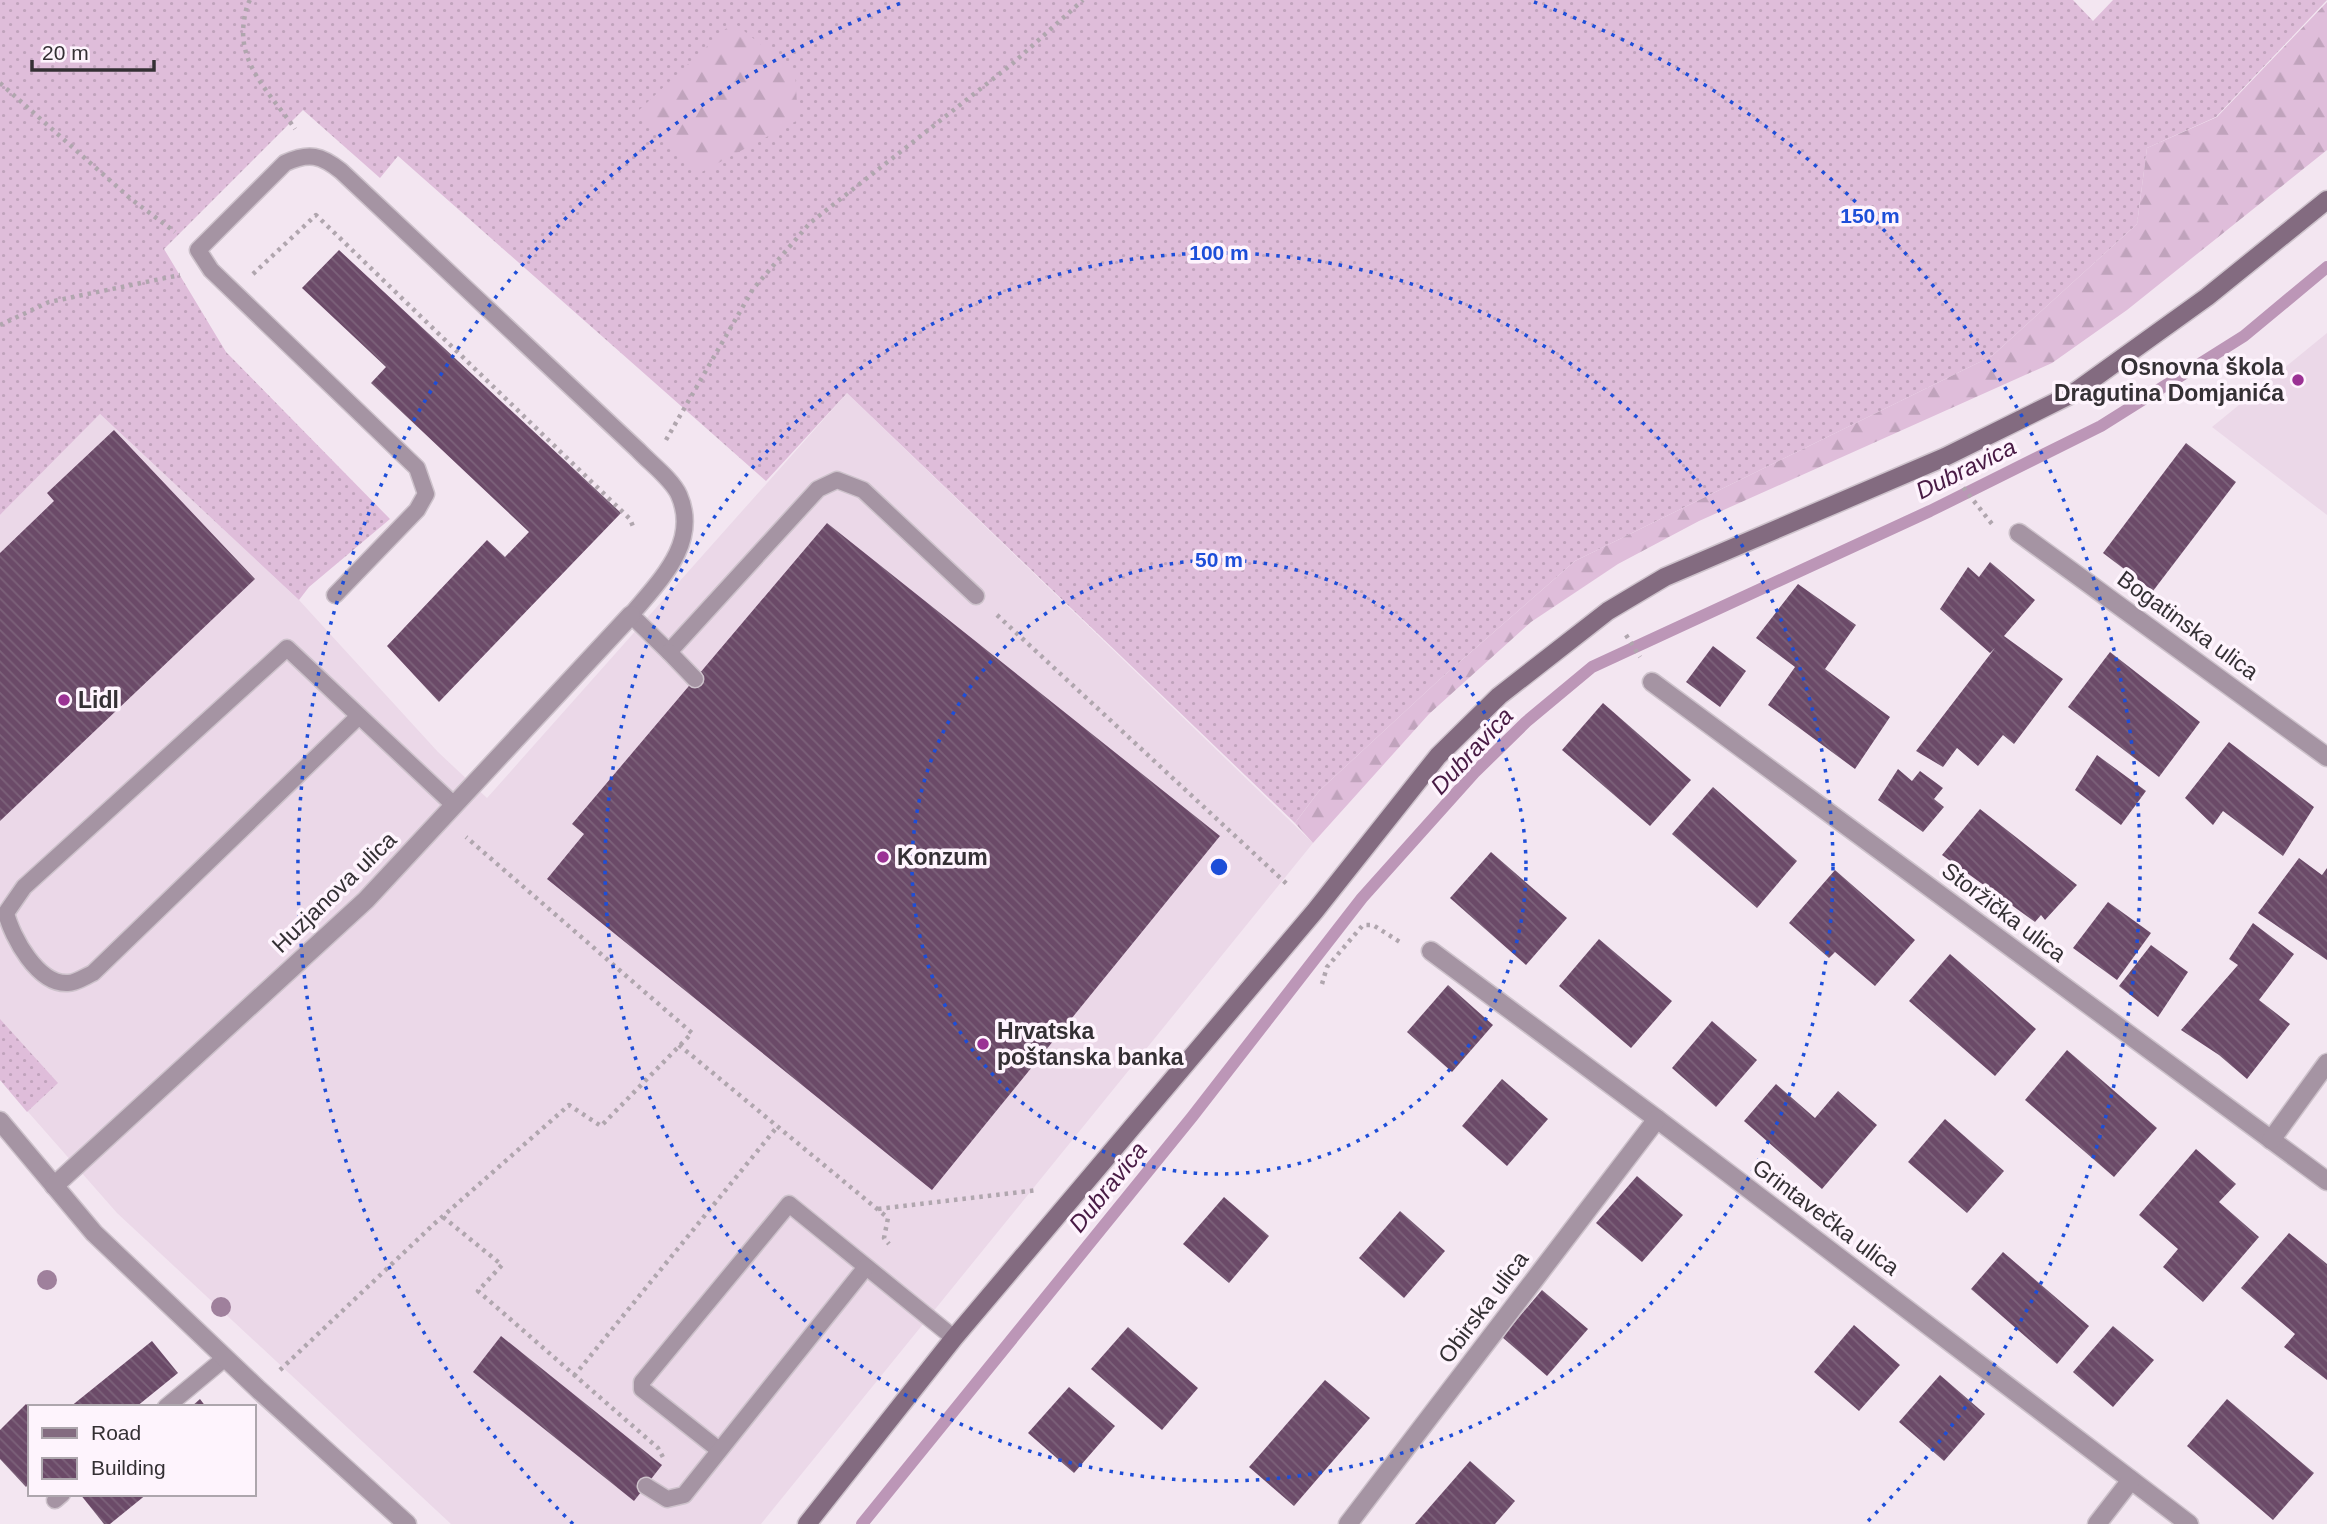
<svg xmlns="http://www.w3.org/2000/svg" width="2327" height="1524" font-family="Arial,sans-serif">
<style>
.built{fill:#ebd8e8}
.grass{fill:url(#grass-dots)}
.forest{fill:url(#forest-firs)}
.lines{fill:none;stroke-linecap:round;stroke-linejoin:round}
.stream{stroke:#bc96b7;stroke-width:12}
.building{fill:url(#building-back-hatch)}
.lane-casing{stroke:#cdc2cb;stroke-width:19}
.street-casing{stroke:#cdc2cb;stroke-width:21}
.secondary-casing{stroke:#cdc2cb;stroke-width:21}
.path{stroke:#b0a6ae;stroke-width:4.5;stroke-dasharray:3.5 5;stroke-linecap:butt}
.lane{stroke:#a594a3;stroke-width:16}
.street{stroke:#a594a3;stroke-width:18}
.secondary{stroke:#836b80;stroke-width:18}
.tree{fill:#9f809c}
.ring{fill:none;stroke:#1d4ed8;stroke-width:3.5;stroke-dasharray:3.5 7}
.poi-dot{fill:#9b3194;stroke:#fef4fd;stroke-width:2.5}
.labels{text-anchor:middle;stroke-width:7;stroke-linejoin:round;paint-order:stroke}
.poi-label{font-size:23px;font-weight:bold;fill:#343034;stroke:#fef4fd;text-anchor:start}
.street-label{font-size:23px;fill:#343034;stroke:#fef4fd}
.water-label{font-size:24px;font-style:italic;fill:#491b45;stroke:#fef4fd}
.centre{fill:#1d4ed8;stroke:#fef4fd;stroke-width:3.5}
.ring-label{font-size:21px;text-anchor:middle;font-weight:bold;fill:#1d4ed8;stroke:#fef4fd;stroke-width:7;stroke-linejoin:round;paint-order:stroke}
</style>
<defs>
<pattern id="grass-dots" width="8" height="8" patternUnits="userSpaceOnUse" patternTransform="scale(1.75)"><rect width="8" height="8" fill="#dfbdda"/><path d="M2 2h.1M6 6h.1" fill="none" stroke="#c0a3bc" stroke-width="1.8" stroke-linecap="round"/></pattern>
<pattern id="forest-firs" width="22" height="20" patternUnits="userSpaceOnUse" patternTransform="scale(1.75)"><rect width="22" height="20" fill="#dfbdda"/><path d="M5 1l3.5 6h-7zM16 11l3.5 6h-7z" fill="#c0a3bc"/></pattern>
<pattern id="building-back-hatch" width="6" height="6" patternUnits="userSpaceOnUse" patternTransform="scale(1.75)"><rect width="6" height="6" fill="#6b4a68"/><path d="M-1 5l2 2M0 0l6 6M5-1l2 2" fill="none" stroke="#7c627a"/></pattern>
</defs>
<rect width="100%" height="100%" fill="#f3e6f1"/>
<g class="built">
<polygon points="2327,333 2327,515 2212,427"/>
<polygon points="847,393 1313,843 761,1524 451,1524 117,1213 0,1080 0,515 100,414 299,600 438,752 487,798"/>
</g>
<g class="grass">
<polygon points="0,0 2073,0 2093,21 2113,0 2327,0 2216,117 2147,148 2137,224 1992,356 1575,561 1439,680 1319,791 1295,823 847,393 766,481 398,156 380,178 303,110 164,249 226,352 390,519 309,587 299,600 100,414 0,515"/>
<polygon points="0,1019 58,1083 27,1112 0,1080"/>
</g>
<g class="forest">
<polygon points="2327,2 2327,150 2127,310 2052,363 1699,521 1618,564 1531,622 1429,714 1313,843 1295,823 1319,791 1439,680 1575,561 1992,356 2137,224 2147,148 2217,117"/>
<polygon points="733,22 795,72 798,120 698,174 637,112"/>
</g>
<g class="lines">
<polyline class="stream" points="862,1524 1192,1117 1362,898 1474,773 1526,722 1592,667 1930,511 2101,426 2244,336 2327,267"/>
</g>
<g class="building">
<polygon points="339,250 621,513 439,702 387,646 487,540 505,557 529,532 371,383 386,367 302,288"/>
<polygon points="114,430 255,579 0,821 0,553 54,501 47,493"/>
<polygon points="2186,443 2236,482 2153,591 2103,553"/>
<polygon points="827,523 1220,836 932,1190 547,879 584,834 572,824"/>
<polygon points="1990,562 2035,600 2004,636 2063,679 2014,744 2003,735 1978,766 1957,748 1943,767 1916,751 1995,648 1990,653 1940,609 1968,567 1979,577"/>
<polygon points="1798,584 1856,625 1825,669 1890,717 1855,769 1768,705 1795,667 1756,638"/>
<polygon points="1713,646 1746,671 1720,707 1686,682"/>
<polygon points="2110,652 2200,722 2159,777 2068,707"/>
<polygon points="1603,703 1691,780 1650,826 1562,750"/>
<polygon points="2229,742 2314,807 2283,856 2223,811 2213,825 2185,798"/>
<polygon points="2097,755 2146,791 2121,825 2075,790"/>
<polygon points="1898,769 1912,781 1920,771 1943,788 1934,799 1944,807 1923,832 1878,800"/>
<polygon points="1713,787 1797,861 1757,908 1672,834"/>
<polygon points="1980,809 2077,885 2045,920 2041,915 2035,922 1942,855"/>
<polygon points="1491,852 1567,918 1526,965 1450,898"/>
<polygon points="2299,858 2322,875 2327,868 2327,960 2258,913"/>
<polygon points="1835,870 1915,940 1875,986 1835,952 1829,958 1789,923"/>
<polygon points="2108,902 2151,933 2117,980 2073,948"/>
<polygon points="2253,923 2294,954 2259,1000 2290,1024 2247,1079 2219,1055 2181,1030 2238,965 2229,959"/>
<polygon points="1599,939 1672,1001 1631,1048 1559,986"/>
<polygon points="2151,945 2188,972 2158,1017 2119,986"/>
<polygon points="1950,954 2036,1029 1995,1076 1909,1001"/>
<polygon points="1448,985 1493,1025 1452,1072 1407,1032"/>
<polygon points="1712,1021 1757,1060 1716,1107 1672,1068"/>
<polygon points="2067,1050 2157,1128 2114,1177 2025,1100"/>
<polygon points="1502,1079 1548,1119 1507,1166 1462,1126"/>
<polygon points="1776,1084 1815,1118 1838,1091 1877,1125 1822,1189 1744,1121"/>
<polygon points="1945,1119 2004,1171 1967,1213 1908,1162"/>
<polygon points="2196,1149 2236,1184 2219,1202 2259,1237 2203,1302 2163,1267 2178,1249 2139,1215"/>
<polygon points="1637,1176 1683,1215 1642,1262 1596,1223"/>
<polygon points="1224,1197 1269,1236 1229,1283 1183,1244"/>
<polygon points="1400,1211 1445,1251 1404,1298 1359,1258"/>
<polygon points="2289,1233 2327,1264 2327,1380 2284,1347 2295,1334 2241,1288"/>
<polygon points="2003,1252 2089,1326 2057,1364 1971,1289"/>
<polygon points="1542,1290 1588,1329 1547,1376 1502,1337"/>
<polygon points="1854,1325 1900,1365 1859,1411 1814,1372"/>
<polygon points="2113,1326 2154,1360 2113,1407 2073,1372"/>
<polygon points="1128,1327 1198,1388 1162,1430 1091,1369"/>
<polygon points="501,1336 662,1465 634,1501 473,1372"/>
<polygon points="152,1341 178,1373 136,1407 70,1407"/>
<polygon points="1940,1375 1985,1414 1944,1461 1899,1422"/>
<polygon points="1325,1380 1370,1418 1294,1506 1249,1467"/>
<polygon points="1069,1387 1115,1426 1074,1473 1028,1433"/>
<polygon points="200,1399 206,1407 191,1407"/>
<polygon points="2227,1399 2314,1473 2273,1520 2187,1446"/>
<polygon points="26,1404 30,1408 30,1483 26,1487 0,1459 0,1430"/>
<polygon points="1470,1461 1515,1501 1495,1524 1415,1524"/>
<polygon points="80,1494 147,1494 110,1524 104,1524"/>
</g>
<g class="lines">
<defs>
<g id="lane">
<path d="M 335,595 L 417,510 L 426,494 L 417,468 L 211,270 L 198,250 L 285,163 C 309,152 321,155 341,171 L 638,450 C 650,463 672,479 679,495 C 700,543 659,581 631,615 L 669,652 L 818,489 L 837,480 L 863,490 L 976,596"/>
<polyline points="669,652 695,679"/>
<path d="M 359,716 L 93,973 C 86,976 76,983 68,983 C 38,985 12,937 6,913 L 24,887 L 287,648 L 454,805"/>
<polyline points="166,1407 225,1358"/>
<polyline points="719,1450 642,1389 642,1382 789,1204 954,1338"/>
<polyline points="646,1486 667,1499 684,1495 866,1267"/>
<polyline points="55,1500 62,1494"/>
</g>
<g id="street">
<polyline points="2019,533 2327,757"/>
<polyline points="1652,682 2327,1181"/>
<polyline points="1431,951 1657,1119 2189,1524"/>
<polyline points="0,1121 94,1233 259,1390 407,1524"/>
<polyline points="2271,1140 2327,1063"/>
<polyline points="54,1186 366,900 631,615"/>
<polyline points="1348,1524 1657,1119"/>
<polyline points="2097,1524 2131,1480"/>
</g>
<polyline id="secondary" points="807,1524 954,1338 1315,911 1438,756 1499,696 1608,611 1665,577 1945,457 2072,394 2207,297 2327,200"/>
</defs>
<use href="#lane" class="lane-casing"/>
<use href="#street" class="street-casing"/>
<use href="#secondary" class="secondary-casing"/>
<g class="path">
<path d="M 250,0 C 246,7 245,14 244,21 C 237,65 272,95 295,129"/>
<polyline points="0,83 131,199 175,232"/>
<polyline points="253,274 316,215 630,519 634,529"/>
<polyline points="0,325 49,302 180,275"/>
<polyline points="666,440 753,289 810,223 1012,64 1083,0"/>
<polyline points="1958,481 1992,524"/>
<polyline points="997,615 1289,886"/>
<polyline points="1626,635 1640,657"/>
<polyline points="1322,984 1327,967 1363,925 1373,925 1403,944"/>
<polyline points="679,1045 888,1218 884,1238 889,1244"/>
<polyline points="878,1209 1038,1190"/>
<polyline points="443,1217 502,1265 478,1291 658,1448 665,1461"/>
<polyline points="280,1370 434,1224 569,1105 601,1126 692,1033 466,837"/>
<polyline points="574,1376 777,1127"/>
</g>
<use href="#lane" class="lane"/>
<use href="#street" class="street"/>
<use href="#secondary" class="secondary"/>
</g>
<g class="tree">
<circle cx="47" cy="1280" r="10"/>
<circle cx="221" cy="1307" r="10"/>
</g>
<g class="ring">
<circle cx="1219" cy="867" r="307"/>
<circle cx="1219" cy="867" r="614"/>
<path d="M573 1524A921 921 0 0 1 904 2M1534 2A921 921 0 0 1 1865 1524"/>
</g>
<g class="poi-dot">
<circle cx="2298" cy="380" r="7"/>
<circle cx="64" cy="700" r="7"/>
<circle cx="883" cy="857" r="7"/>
<circle cx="983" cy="1044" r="7"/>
</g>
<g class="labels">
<g class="poi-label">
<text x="2284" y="375" text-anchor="end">Osnovna škola<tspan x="2284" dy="26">Dragutina Domjanića</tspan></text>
<text x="78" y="708">Lidl</text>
<text x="897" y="865">Konzum</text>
<text x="997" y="1039">Hrvatska<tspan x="997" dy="26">poštanska banka</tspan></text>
</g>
<g class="street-label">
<text transform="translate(2188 625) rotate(36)" y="8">Bogatinska ulica</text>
<text transform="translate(334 892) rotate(-44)" y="8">Huzjanova ulica</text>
<text transform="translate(2004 912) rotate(37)" y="8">Storžička ulica</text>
<text transform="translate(1826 1217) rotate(37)" y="8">Grintavečka ulica</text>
<text transform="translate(1483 1307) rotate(-53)" y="8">Obirska ulica</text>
</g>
<g class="water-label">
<text transform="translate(1966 469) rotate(-26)" y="8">Dubravica</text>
<text transform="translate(1472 751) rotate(-47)" y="8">Dubravica</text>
<text transform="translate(1108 1187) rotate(-51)" y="8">Dubravica</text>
</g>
</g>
<circle cx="1219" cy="867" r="10" class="centre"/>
<g class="ring-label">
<text x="1870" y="223">150 m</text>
<text x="1219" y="260">100 m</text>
<text x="1219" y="567">50 m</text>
</g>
<rect x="28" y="1405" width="228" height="91" fill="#fef4fd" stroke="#ada6ad" stroke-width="2"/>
<rect x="42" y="1428" width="35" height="10" fill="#836b80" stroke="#ada6ad" stroke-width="2"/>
<text x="91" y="1440" font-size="21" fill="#343034">Road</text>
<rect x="42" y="1458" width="35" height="21" fill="url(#building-back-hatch)" stroke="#ada6ad" stroke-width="2"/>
<text x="91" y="1475" font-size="21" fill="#343034">Building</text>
<path d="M32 60v10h122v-10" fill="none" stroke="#343034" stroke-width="3.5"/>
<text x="42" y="60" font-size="21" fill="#343034" stroke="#fef4fd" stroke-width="5" paint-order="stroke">20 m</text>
</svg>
